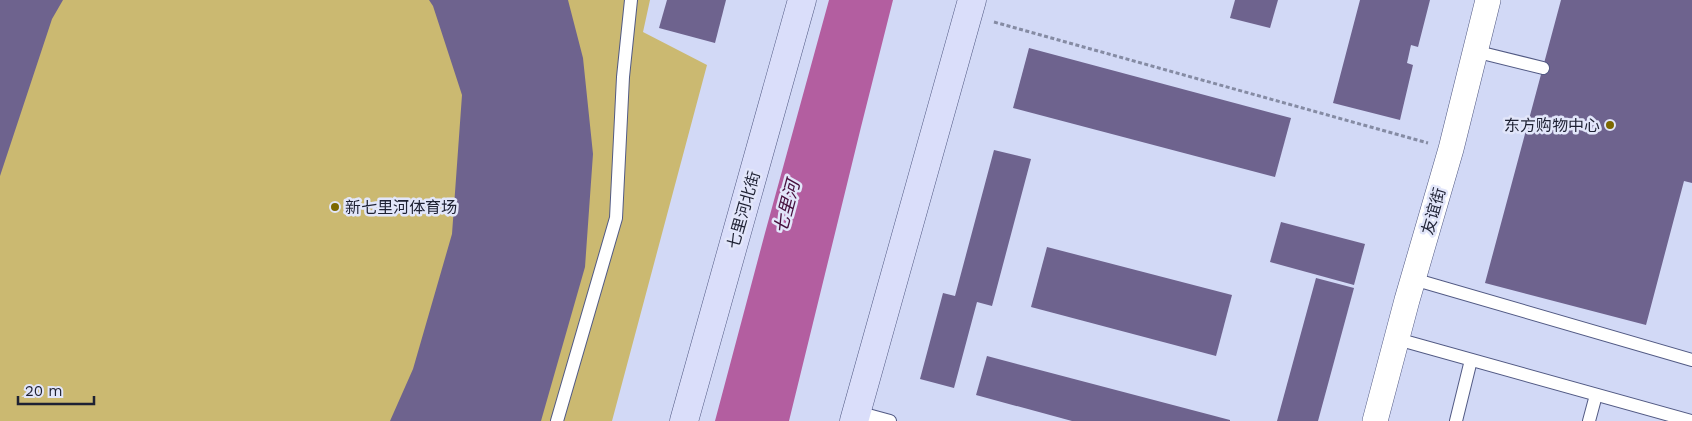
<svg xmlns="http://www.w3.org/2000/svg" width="1692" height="421" font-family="'Work Sans','Noto Sans SC',sans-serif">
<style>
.green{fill:#cbb971}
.water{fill:#b35ea0}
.building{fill:#6e638e}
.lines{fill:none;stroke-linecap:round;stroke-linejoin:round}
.lane-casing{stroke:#525a84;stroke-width:14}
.street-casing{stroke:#525a84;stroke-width:26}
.secondary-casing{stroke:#525a84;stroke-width:29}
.path{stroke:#858ba3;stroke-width:3;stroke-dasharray:4 2.5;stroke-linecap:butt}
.lane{stroke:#fff;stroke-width:12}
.street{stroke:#fff;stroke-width:25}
.secondary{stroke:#dadefa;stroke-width:28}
.poi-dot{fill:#7c6800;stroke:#e2e6fa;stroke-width:2}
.labels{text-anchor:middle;stroke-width:5;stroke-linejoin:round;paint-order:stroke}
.poi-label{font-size:16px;fill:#1e2133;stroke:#e2e6fa;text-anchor:end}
.street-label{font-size:16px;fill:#1e2133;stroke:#e2e6fa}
.water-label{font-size:18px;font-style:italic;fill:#460f3c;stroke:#e2e6fa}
</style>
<rect width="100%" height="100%" fill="#d2d9f6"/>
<polygon class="green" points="0,0 650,0 643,32 707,65 612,421 0,421"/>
<polygon class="water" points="829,0 893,0 861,127 789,421 715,421 765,233"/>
<g class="building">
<polygon points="0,0 63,0 52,19 0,176"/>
<polygon points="429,0 568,0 583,58 593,154 585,267 541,421 390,421 413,369 452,234 462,95 433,6"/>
<polygon points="667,0 726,0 715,43 659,28"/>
<polygon points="1235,0 1278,0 1270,28 1230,18"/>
<polygon points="1360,0 1430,0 1418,47 1411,45 1407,63 1413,65 1400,120 1333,103"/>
<polygon points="1561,0 1692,0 1692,183 1684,181 1646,325 1485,283"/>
<polygon points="1029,48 1291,118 1275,177 1013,108"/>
<polygon points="994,150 1031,159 992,306 977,302 954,388 920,379 943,293 955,296"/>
<polygon points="1281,222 1365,244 1354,285 1270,262"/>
<polygon points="1047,247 1232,295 1216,356 1031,307"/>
<polygon points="1316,278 1354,288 1318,421 1277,421"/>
<polygon points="987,356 1230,420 1230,421 1072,421 976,395"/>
</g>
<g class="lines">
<defs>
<g id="lane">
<polyline points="1474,51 1543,68"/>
<polyline points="1413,279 1692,360"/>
<polyline points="1397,339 1691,421"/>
<polyline points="857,412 890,421"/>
<polyline points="557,421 616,218 623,77 631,0"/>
<polyline points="1456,421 1471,360"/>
<polyline points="1589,421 1596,395"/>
</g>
<polyline id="street" points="1375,421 1407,300 1451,149 1488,0"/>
<g id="secondary">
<polyline points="684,421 802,0"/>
<polyline points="854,421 972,0"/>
</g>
</defs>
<use href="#lane" class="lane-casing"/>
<use href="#street" class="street-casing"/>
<use href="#secondary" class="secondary-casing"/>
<polyline class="path" points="994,22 1428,143"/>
<use href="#lane" class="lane"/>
<use href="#street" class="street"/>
<use href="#secondary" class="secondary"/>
</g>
<g class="poi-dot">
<circle cx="1610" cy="125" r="5"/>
<circle cx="335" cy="207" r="5"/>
</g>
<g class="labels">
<g class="poi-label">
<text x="1600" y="131">东方购物中心</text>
<text x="345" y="213" text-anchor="start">新七里河体育场</text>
</g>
<g class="street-label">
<text transform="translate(743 210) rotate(-74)" y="6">七里河北街</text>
<text transform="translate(1433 211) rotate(-74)" y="6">友谊街</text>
</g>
<g class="water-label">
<text transform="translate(787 207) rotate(-75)" y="6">七里河</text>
</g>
</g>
<path d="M18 396v8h76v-8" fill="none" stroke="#1e2133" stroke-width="2.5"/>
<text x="25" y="396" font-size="15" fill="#1e2133" stroke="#e2e6fa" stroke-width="4" paint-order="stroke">20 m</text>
</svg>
